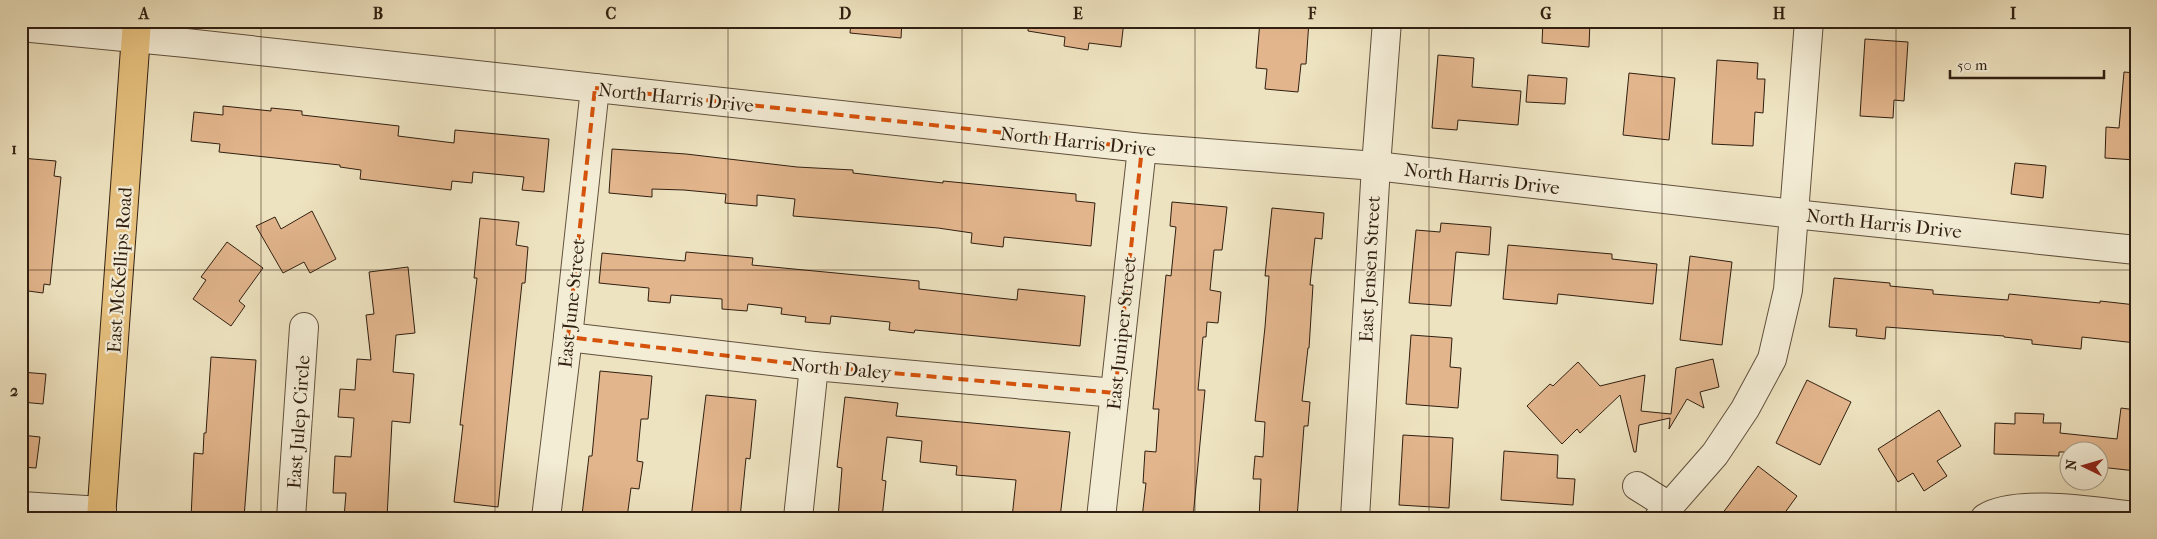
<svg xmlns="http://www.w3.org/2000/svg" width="2157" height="539" font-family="'IM FELL French Canon',serif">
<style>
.building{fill:#e2b58c;stroke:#301f11}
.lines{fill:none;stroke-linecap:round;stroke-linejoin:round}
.minor-casing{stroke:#60503d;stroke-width:30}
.major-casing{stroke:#301f11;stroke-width:30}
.minor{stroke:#f4edd6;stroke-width:28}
.major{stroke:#e7c280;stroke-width:28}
.marked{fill:none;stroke:#d6530c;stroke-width:4;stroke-dasharray:10 6;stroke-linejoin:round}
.grid{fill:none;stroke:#301f11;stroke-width:1;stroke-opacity:0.55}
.labels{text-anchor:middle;stroke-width:4.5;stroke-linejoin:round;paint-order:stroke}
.street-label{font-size:19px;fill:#301f11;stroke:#f4edd6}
.neatline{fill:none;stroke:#301f11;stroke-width:2}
.grid-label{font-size:16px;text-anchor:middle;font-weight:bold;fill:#301f11}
</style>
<rect width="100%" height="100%" fill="#eee3c0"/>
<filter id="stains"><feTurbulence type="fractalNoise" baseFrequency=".004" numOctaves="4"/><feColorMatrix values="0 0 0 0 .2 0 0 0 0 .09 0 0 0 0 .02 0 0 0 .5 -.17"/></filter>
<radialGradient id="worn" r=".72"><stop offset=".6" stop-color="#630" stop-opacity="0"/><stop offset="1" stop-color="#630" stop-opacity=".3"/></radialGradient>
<g class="building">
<polygon points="851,21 902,21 901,38 850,33"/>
<polygon points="1028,21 1124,21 1121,47 1089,43 1088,50 1064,46 1065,37 1028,31"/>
<polygon points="1260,21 1309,21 1306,64 1301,64 1298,92 1265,89 1267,69 1256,68"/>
<polygon points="1543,21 1590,21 1589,47 1542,43"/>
<polygon points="1865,39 1908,42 1904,101 1894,100 1893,118 1860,116"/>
<polygon points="1438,55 1474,58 1472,87 1521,91 1518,125 1458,120 1457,130 1432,128"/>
<polygon points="1717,60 1758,63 1757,79 1765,79 1763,113 1755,112 1753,146 1712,144"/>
<polygon points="2124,72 2136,73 2136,160 2105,158 2106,127 2119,128"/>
<polygon points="1629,73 1675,78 1669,140 1623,135"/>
<polygon points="1528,75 1567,78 1565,104 1526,102"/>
<polygon points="223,106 271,111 271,108 302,111 302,115 399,126 398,136 454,143 455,130 549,139 544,192 522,190 524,177 473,172 472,183 452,181 451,190 360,179 361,170 340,167 340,165 219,152 220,144 191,141 194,112 223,115"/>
<polygon points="612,149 686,154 797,167 853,170 853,173 943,183 943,181 1076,194 1076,201 1095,203 1091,246 1004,237 1003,247 971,243 972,233 938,228 793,216 795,199 757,195 757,206 725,203 726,194 684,190 652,189 652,197 609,193"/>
<polygon points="21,158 56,161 54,176 61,177 50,285 44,284 43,293 21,290"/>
<polygon points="2015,163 2046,166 2043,198 2011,194"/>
<polygon points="1172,202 1227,207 1222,250 1214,250 1210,290 1221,292 1218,323 1207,322 1206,337 1203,337 1198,390 1205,390 1193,518 1142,518 1146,483 1143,483 1145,451 1156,452 1159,409 1153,409 1166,275 1171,276 1176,227 1170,226"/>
<polygon points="1272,208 1324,213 1322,239 1315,238 1310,285 1313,285 1309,348 1308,348 1302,401 1310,402 1308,426 1304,426 1297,518 1259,518 1261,479 1253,479 1255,456 1263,457 1265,422 1255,421 1265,327 1269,276 1265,276"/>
<polygon points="312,211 336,259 310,273 304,262 283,273 256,226 275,217 281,229"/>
<polygon points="480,218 519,222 516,245 528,247 525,283 522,283 498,507 454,502 463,425 460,425 477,278 474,278"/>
<polygon points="1441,223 1491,227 1489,255 1456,252 1451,306 1409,303 1416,230 1440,232"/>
<polygon points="227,242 263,268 239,301 245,306 231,326 193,299 206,280 201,277"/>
<polygon points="1508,245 1612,254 1612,259 1657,264 1653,304 1558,294 1557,304 1503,299"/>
<polygon points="686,252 753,258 752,265 919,281 919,289 1017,300 1018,289 1085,296 1080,346 915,330 914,333 889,330 890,322 831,316 830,324 805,322 806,317 781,314 782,308 748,304 747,311 722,309 722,299 671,295 670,303 648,301 649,288 599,283 602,253 685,261"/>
<polygon points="1690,256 1732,262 1722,345 1680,340"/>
<polygon points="408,267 415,333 396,335 393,372 414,374 410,423 392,421 387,518 344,518 346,493 333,493 335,456 351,457 354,418 338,417 340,389 355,390 357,359 371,360 366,315 374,314 369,272"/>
<polygon points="1834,278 1890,283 1890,286 1933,290 1933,294 2008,300 2009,294 2100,303 2100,301 2136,305 2136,343 2082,337 2081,349 2032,344 2032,340 2004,337 2004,336 1886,327 1885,339 1856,336 1857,329 1829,327"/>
<polygon points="1411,335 1452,338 1450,367 1461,368 1458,408 1406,404"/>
<polygon points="211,357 256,360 244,518 191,518 194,453 203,454 204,433 206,433"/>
<polygon points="1713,359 1719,387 1700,392 1704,408 1687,399 1669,429 1670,418 1639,425 1636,452 1634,452 1620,395 1580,433 1577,429 1562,444 1527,406 1550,384 1553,386 1578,362 1600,386 1645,375 1641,411 1671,414 1676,368"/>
<polygon points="600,371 652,376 648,419 641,419 637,461 643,462 639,489 631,488 627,518 582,515 589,456 592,456"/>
<polygon points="21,372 46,374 43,404 21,402"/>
<polygon points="1807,380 1851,402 1820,465 1776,443"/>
<polygon points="706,395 756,400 750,459 746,458 740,518 691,518"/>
<polygon points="845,397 898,403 896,416 1070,432 1060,518 1012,518 1016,480 956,475 957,466 920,462 922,441 887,437 882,480 886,481 882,518 838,518 842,468 837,467"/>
<polygon points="2121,408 2136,410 2136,471 2100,467 2100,452 2059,452 2059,456 1994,454 1995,423 2015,424 2015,413 2044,414 2043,423 2061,423 2060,433 2117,439"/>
<polygon points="1939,410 1961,446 1937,461 1947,476 1924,491 1913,473 1898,482 1878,449"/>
<polygon points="21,435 40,437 36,468 21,467"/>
<polygon points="1403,435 1453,438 1449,508 1399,505"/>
<polygon points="1504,451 1558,455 1557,478 1575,479 1573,505 1501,500"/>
<polygon points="1758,466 1797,496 1781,518 1719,518"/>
</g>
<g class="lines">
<defs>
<g id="minor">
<polyline points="21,27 186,43 1142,148 1376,166 1794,214 2136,250"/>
<polyline points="568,337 814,366 1115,393"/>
<polyline points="1637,486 1669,506"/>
<polyline points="21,506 102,511"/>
<polyline points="291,518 304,327"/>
<polyline points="546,518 568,337 595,88"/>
<polyline points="798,518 814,366"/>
<polyline points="1101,518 1142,148"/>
<polyline points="1355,518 1376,166 1387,21"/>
<polyline points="1659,518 1715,454 1745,409 1772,359 1788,290 1809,21"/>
<path d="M 1985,518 C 2017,498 2098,512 2136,516"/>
</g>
<polyline id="major" points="101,518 137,21"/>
</defs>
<use href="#minor" class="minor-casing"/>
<use href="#major" class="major-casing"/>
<use href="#minor" class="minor"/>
<use href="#major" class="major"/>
</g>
<path class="marked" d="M 595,88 L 1142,148 L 1115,393 L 814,366 L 568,337 Z"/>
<path class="grid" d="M 261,21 L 261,518M 495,21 L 495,518M 728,21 L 728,518M 962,21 L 962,518M 1195,21 L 1195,518M 1429,21 L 1429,518M 1662,21 L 1662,518M 1896,21 L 1896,518M 21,270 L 2136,270"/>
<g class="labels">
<g class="street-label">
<text transform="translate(676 97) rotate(6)" y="7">North Harris Drive</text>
<text transform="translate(1078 141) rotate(6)" y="7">North Harris Drive</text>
<text transform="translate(1482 178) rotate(7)" y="7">North Harris Drive</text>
<text transform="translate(1884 223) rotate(6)" y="7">North Harris Drive</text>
<text transform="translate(1369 269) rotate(-87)" y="7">East Jensen Street</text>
<text transform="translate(119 270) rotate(-86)" y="7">East McKellips Road</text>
<text transform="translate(571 303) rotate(-84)" y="7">East June Street</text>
<text transform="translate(1121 333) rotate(-84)" y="7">East Juniper Street</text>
<text transform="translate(841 368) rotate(5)" y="7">North Daley</text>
<text transform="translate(298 422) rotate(-86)" y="7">East Julep Circle</text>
</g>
</g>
<rect width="2157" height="539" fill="none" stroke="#eee3c0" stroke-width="55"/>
<g transform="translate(2084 466) rotate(275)"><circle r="24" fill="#f4edd6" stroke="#a69b87"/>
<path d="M0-4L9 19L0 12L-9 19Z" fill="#8f2418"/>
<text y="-8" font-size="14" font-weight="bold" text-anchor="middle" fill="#301f11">N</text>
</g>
<path d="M1950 70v8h154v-8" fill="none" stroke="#301f11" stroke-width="2.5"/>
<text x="1957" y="70" font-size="15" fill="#301f11" stroke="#f4edd6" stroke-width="4" paint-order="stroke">50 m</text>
<rect x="28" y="28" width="2102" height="484" class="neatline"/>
<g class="grid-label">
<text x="144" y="19">A</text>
<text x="378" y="19">B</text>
<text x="611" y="19">C</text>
<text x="845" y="19">D</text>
<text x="1078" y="19">E</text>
<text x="1312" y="19">F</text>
<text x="1546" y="19">G</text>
<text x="1779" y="19">H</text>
<text x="2013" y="19">I</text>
<text x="14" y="154">1</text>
<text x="14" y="396">2</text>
</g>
<rect width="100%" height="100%" filter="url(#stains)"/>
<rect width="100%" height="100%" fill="url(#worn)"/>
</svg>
